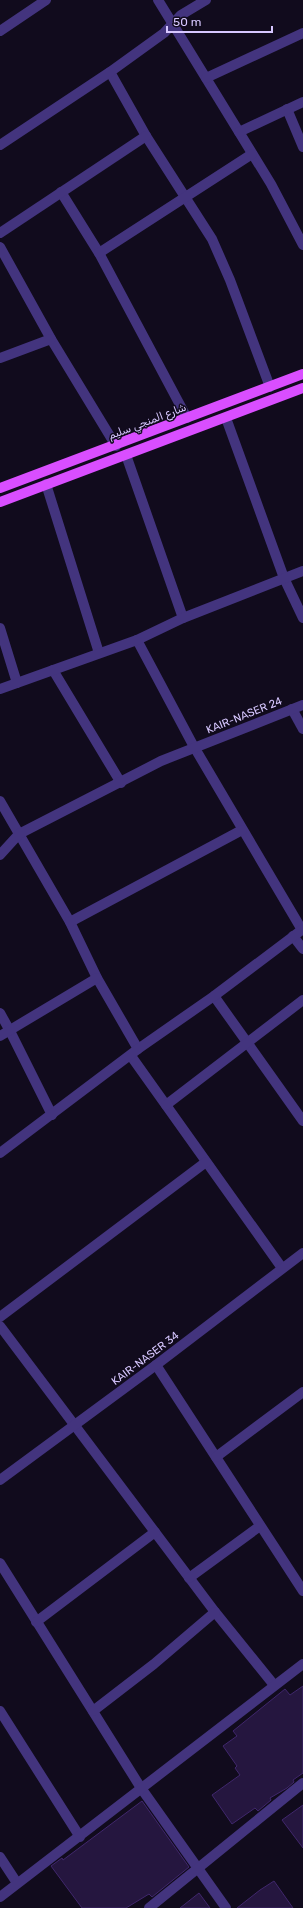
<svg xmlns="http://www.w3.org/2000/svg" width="303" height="1908" font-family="Rubik,'Noto Naskh Arabic',sans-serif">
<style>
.building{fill:#25163f;stroke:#40276c}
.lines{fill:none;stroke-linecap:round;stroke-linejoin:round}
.minor{stroke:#43347e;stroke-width:10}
.major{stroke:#d94eff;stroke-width:10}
.labels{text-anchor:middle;stroke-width:3;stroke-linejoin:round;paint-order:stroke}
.street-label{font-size:11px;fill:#d7c7ff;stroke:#110b1d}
</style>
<rect width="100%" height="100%" fill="#110b1d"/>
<g class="building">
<polygon points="303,1686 303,1773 293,1780 294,1782 287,1788 270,1798 271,1800 258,1811 255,1808 232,1824 212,1795 240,1775 235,1768 237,1766 223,1746 237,1736 233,1731 285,1689 290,1695"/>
<polygon points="142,1801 189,1867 152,1897 149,1894 126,1908 82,1908 51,1866 62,1858 63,1860"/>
<polygon points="303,1805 303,1848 282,1820"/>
<polygon points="274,1881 293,1908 237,1908 260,1890"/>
<polygon points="199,1893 210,1908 180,1908"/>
</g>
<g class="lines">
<g class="minor">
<polyline points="158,0 271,184 303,245"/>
<polyline points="0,31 46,0"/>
<polyline points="110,72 146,136 212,239 230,280 270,387"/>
<polyline points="206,78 303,33"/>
<polyline points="287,109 303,147"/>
<polyline points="239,132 303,102"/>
<polyline points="0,145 110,72 164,33 181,15 206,0"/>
<polyline points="61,192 99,253 187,418"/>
<polyline points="0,233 146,136"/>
<polyline points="0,247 51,339 116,446"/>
<polyline points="99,253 252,154"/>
<polyline points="0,358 51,339"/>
<polyline points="226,418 284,578 303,618"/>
<polyline points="126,455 183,618"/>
<polyline points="46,484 99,653"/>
<polyline points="0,628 17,683"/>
<polyline points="137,640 193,745 302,930"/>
<polyline points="53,670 121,783"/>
<polyline points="0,689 137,640 183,618 303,571"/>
<polyline points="292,709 303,729"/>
<polyline points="0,801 70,922 97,978 138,1049"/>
<polyline points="0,855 19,834 161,761 303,705"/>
<polyline points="70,922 242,830"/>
<polyline points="293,936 303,949"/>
<polyline points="214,996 303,1121"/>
<polyline points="0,1013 10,1031 52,1115"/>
<polyline points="0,1036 97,978"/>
<polyline points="131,1056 282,1268"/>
<polyline points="166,1105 303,1000"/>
<polyline points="0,1153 138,1049 214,996 303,929"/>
<polyline points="0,1317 206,1162"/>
<polyline points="0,1326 215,1612 274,1685"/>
<polyline points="156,1365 303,1591"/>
<polyline points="216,1457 303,1392"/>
<polyline points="0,1480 156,1365 303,1253"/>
<polyline points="0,1563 141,1788 226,1908"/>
<polyline points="189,1578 260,1526"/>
<polyline points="36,1622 155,1532"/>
<polyline points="0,1711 80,1837"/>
<polyline points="93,1711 154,1664 215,1612"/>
<polyline points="0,1857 17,1883"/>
<polyline points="0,1897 303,1664"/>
<polyline points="149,1908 303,1783"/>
</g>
<g class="major">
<polyline points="0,488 303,374"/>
<polyline points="0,502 303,388"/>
</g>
</g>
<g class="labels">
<g class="street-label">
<text transform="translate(147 421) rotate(-21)" y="4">شارع المنجي سليم</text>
<text transform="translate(244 715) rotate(-22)" y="4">KAIR-NASER 24</text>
<text transform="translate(145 1358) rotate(-37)" y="4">KAIR-NASER 34</text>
</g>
</g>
<path d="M167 26v6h105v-6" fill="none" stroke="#d7c7ff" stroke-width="2"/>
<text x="173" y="26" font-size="12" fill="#d7c7ff" stroke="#110b1d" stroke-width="3" paint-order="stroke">50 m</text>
</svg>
